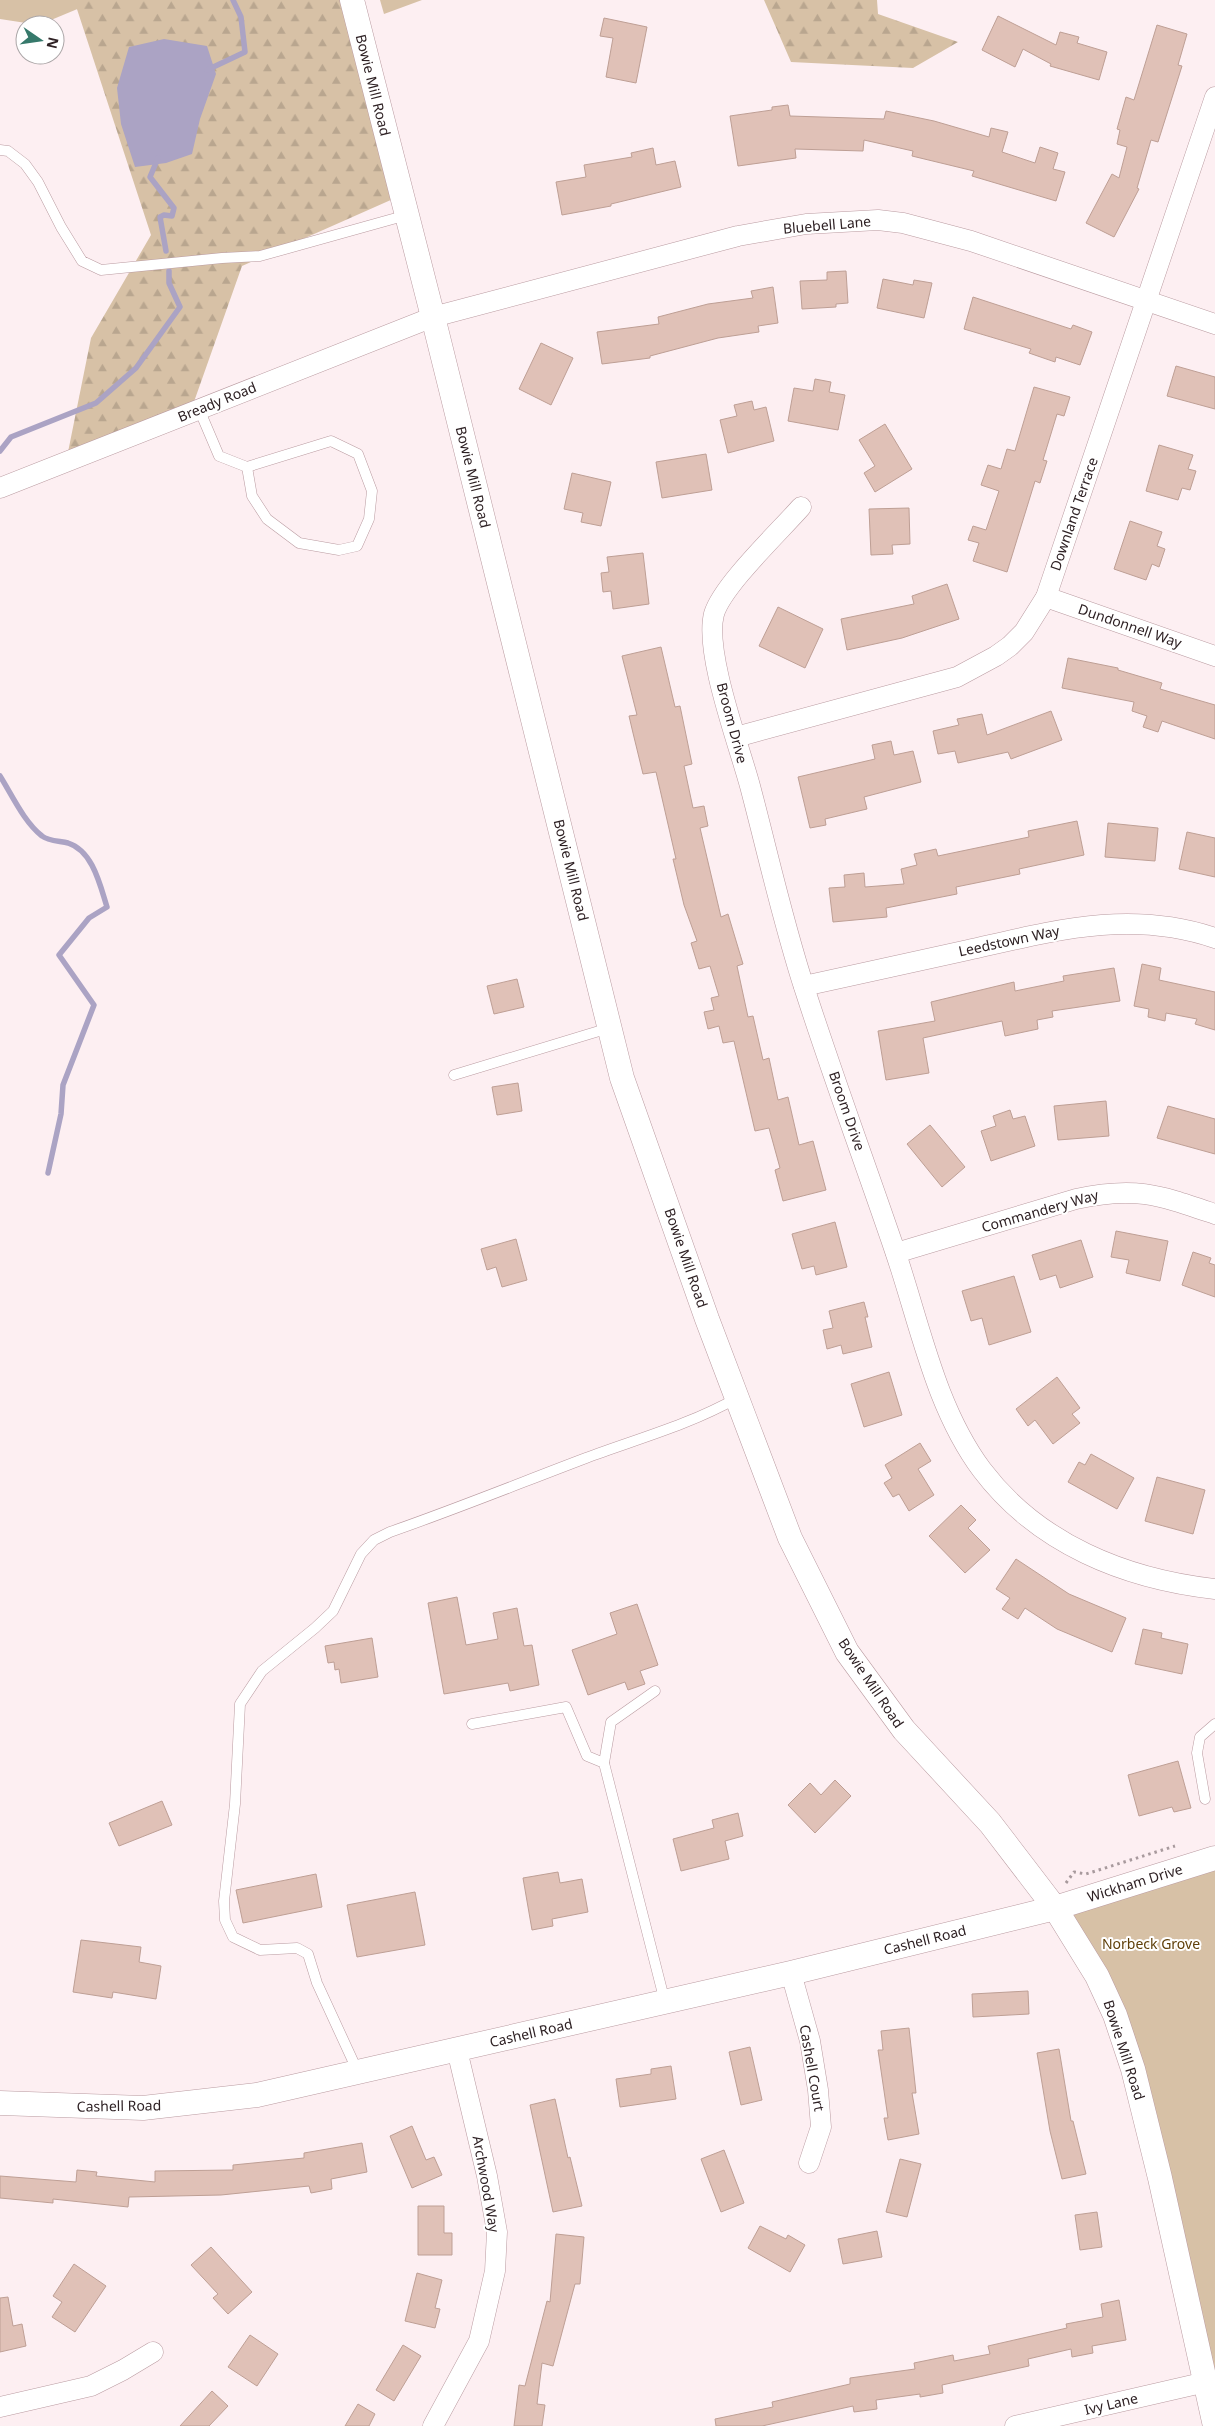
<svg xmlns="http://www.w3.org/2000/svg" width="1215" height="2426" font-family="'Noto Sans',sans-serif">
<style>
.green{fill:#d7c1a6}
.forest{fill:url(#forest-firs)}
.water{fill:#aba3c4}
.lines{fill:none;stroke-linecap:round;stroke-linejoin:round}
.stream{stroke:#aba3c4;stroke-width:5.5}
.building{fill:#e0c1b7;stroke:#be9f95}
.service-casing{stroke:#ba9ba1;stroke-width:11}
.minor-casing{stroke:#ba9ba1;stroke-width:21}
.tertiary-casing{stroke:#ba9ba1;stroke-width:25}
.path{stroke:#a89a9d;stroke-width:3;stroke-dasharray:2.5 4;stroke-linecap:butt}
.service{stroke:#fff;stroke-width:10}
.minor{stroke:#fff;stroke-width:20}
.tertiary{stroke:#fff;stroke-width:24}
.labels{text-anchor:middle;stroke-width:4;stroke-linejoin:round;paint-order:stroke}
.street-label{font-size:14px;fill:#2e2124;stroke:#fff}
.park-label{font-size:14px;fill:#60400a;stroke:#fff}
</style>
<defs>
<pattern id="forest-firs" width="22" height="20" patternUnits="userSpaceOnUse" patternTransform="scale(1.25)"><rect width="22" height="20" fill="#d7c1a6"/><path d="M5 1l3.5 6h-7zM16 11l3.5 6h-7z" fill="#b9a68f"/></pattern>
</defs>
<rect width="100%" height="100%" fill="#fdeff2"/>
<g class="green">
<polygon points="0,0 99,0 39,25 0,19"/>
<polygon points="380,0 422,0 384,14"/>
<polygon points="1215,1858 1215,2426 1133,2069 1055,1908"/>
</g>
<g class="forest">
<polygon points="74,0 352,0 402,195 242,266 190,413 66,462 91,338 151,235"/>
<polygon points="764,0 877,0 878,14 958,42 913,68 791,62"/>
</g>
<polygon class="water" points="164,39 207,46 216,74 200,119 192,154 166,163 135,167 121,124 117,88 129,47"/>
<g class="lines">
<g class="stream">
<polyline points="207,70 245,52 241,17 233,0"/>
<polyline points="158,158 150,177 174,208 172,216 164,215 160,217 166,251"/>
<polyline points="0,451 11,437 96,403 136,368 180,307 169,283 169,271"/>
<path d="M 0,776 C 12,795 24,822 42,836 C 48,841 60,841 68,843 C 93,851 100,885 107,907 L 89,918 L 59,955 L 94,1005 L 63,1085 L 61,1114 L 48,1173"/>
</g>
</g>
<g class="building">
<polygon points="998,16 1056,45 1060,32 1079,37 1077,43 1107,52 1099,80 1050,66 1051,64 1023,49 1015,67 982,50"/>
<polygon points="604,18 647,27 636,83 606,77 613,38 600,36"/>
<polygon points="1157,25 1187,34 1178,65 1182,66 1158,142 1151,140 1137,188 1139,189 1114,237 1086,223 1112,174 1119,178 1127,147 1117,144 1120,130 1117,129 1126,97 1134,100"/>
<polygon points="788,105 790,116 884,119 886,111 934,121 989,137 991,128 1008,132 1002,152 1035,163 1040,147 1058,153 1053,169 1065,172 1056,201 972,176 974,171 912,156 913,151 864,140 863,151 795,149 796,158 738,166 730,116 772,110 772,107"/>
<polygon points="653,148 656,165 675,161 681,187 611,204 611,206 562,215 556,182 586,177 584,165 632,157 631,153"/>
<polygon points="846,271 848,303 836,304 836,307 802,309 800,281 827,280 827,272"/>
<polygon points="883,279 913,285 914,280 932,283 924,318 877,308"/>
<polygon points="773,287 778,323 758,326 759,332 718,338 650,356 650,358 602,364 597,332 659,324 658,317 708,304 753,298 751,291"/>
<polygon points="973,297 1071,329 1073,325 1092,332 1080,365 1056,357 1055,362 1029,353 1031,349 964,329"/>
<polygon points="541,343 573,358 551,405 519,389"/>
<polygon points="1176,366 1215,377 1215,409 1167,396"/>
<polygon points="815,379 831,382 829,392 845,395 838,430 788,421 794,388 813,391"/>
<polygon points="1034,387 1070,397 1064,416 1057,414 1043,460 1047,461 1040,483 1035,481 1007,572 973,561 979,543 968,540 973,526 986,530 999,491 981,485 988,465 1001,469 1007,449 1015,451"/>
<polygon points="752,401 754,410 766,407 774,441 728,453 720,420 737,416 734,405"/>
<polygon points="885,424 912,469 875,492 864,473 875,466 859,440"/>
<polygon points="1159,445 1193,455 1188,469 1196,471 1190,490 1182,488 1178,500 1146,491"/>
<polygon points="706,454 712,490 662,498 656,462"/>
<polygon points="572,473 611,482 601,526 581,522 583,513 564,509"/>
<polygon points="909,508 910,544 892,545 893,554 871,555 869,509"/>
<polygon points="1130,521 1162,532 1157,546 1165,549 1159,567 1152,564 1146,580 1114,569"/>
<polygon points="643,553 649,604 613,609 611,591 603,592 601,573 609,572 607,557"/>
<polygon points="947,584 959,619 902,638 847,650 841,619 914,604 912,596"/>
<polygon points="778,607 823,629 805,668 759,646"/>
<polygon points="661,647 675,707 680,706 692,764 684,766 693,808 704,806 708,826 700,828 721,917 728,914 743,964 737,966 748,1017 753,1016 763,1060 769,1058 778,1100 788,1097 799,1145 813,1141 826,1190 783,1201 775,1170 780,1168 769,1128 755,1131 734,1041 723,1043 719,1026 708,1029 704,1012 714,1010 711,998 719,996 710,966 699,969 691,943 697,941 684,905 673,859 676,859 656,772 643,774 633,733 629,716 637,715 622,656"/>
<polygon points="1068,658 1118,668 1118,670 1162,683 1160,689 1215,705 1215,739 1162,721 1158,732 1143,727 1147,716 1132,711 1134,702 1062,688"/>
<polygon points="1051,711 1062,740 1011,759 1008,752 958,763 955,751 938,754 933,731 959,725 957,719 982,714 987,735"/>
<polygon points="891,741 894,755 913,751 921,782 864,797 867,809 825,819 826,825 810,828 798,777 875,759 872,745"/>
<polygon points="1077,821 1084,855 1019,869 1020,874 956,887 957,894 886,908 887,917 833,922 829,888 845,887 844,875 864,873 865,887 904,884 901,869 917,865 914,854 936,849 938,856 1029,837 1028,831"/>
<polygon points="1108,823 1158,828 1155,861 1105,857"/>
<polygon points="1187,832 1215,838 1215,877 1179,869"/>
<polygon points="1142,964 1161,968 1159,980 1215,992 1215,1030 1195,1024 1197,1019 1166,1013 1165,1021 1148,1017 1149,1009 1134,1006"/>
<polygon points="1114,968 1120,1001 1052,1011 1053,1017 1037,1020 1038,1029 1005,1036 1002,1021 923,1038 929,1073 886,1080 878,1031 935,1021 931,1002 1014,982 1015,991 1064,981 1063,976"/>
<polygon points="517,979 524,1007 494,1014 487,986"/>
<polygon points="518,1083 522,1111 497,1115 492,1087"/>
<polygon points="1106,1101 1109,1136 1058,1140 1054,1106"/>
<polygon points="1168,1106 1215,1119 1215,1154 1157,1138"/>
<polygon points="1010,1110 1013,1119 1025,1116 1035,1146 991,1161 981,1131 996,1126 993,1116"/>
<polygon points="930,1125 965,1167 942,1187 907,1144"/>
<polygon points="835,1222 847,1267 816,1275 814,1266 802,1269 792,1234"/>
<polygon points="1116,1231 1168,1241 1160,1281 1126,1273 1129,1260 1111,1257"/>
<polygon points="516,1239 527,1280 502,1287 496,1267 487,1270 481,1249"/>
<polygon points="1081,1240 1093,1277 1060,1288 1056,1275 1040,1280 1032,1255"/>
<polygon points="1193,1252 1211,1258 1209,1263 1215,1265 1215,1297 1182,1285"/>
<polygon points="1014,1276 1031,1332 989,1345 982,1318 971,1321 962,1291"/>
<polygon points="864,1302 868,1317 865,1317 872,1347 843,1354 841,1345 827,1349 823,1330 833,1328 829,1311"/>
<polygon points="889,1372 902,1415 864,1427 851,1384"/>
<polygon points="1057,1377 1080,1408 1072,1414 1080,1423 1053,1444 1035,1420 1028,1426 1016,1409"/>
<polygon points="920,1443 931,1461 918,1469 934,1495 909,1511 899,1494 893,1497 884,1483 892,1478 885,1465"/>
<polygon points="1091,1454 1134,1478 1117,1509 1068,1482 1079,1462 1085,1465"/>
<polygon points="1157,1477 1205,1490 1193,1534 1145,1521"/>
<polygon points="961,1505 976,1520 968,1528 990,1550 965,1573 929,1536"/>
<polygon points="1016,1559 1069,1594 1126,1618 1112,1652 1057,1629 1025,1608 1018,1619 1002,1609 1010,1598 996,1589"/>
<polygon points="457,1597 466,1645 498,1639 493,1613 517,1608 524,1646 532,1645 539,1685 510,1691 508,1683 444,1694 428,1603"/>
<polygon points="637,1604 658,1665 640,1671 645,1684 628,1690 625,1682 588,1695 572,1650 617,1634 610,1613"/>
<polygon points="1143,1629 1162,1633 1161,1638 1188,1644 1182,1674 1135,1664"/>
<polygon points="372,1638 378,1677 341,1683 339,1669 335,1670 334,1662 328,1663 325,1646"/>
<polygon points="1178,1761 1191,1808 1174,1812 1172,1807 1139,1816 1128,1775"/>
<polygon points="835,1780 851,1796 815,1833 788,1805 810,1783 821,1795"/>
<polygon points="162,1801 172,1825 119,1846 109,1823"/>
<polygon points="738,1813 743,1836 725,1841 729,1859 681,1871 673,1839 714,1828 712,1820"/>
<polygon points="558,1872 560,1883 582,1879 588,1912 552,1919 553,1926 532,1930 523,1878"/>
<polygon points="316,1874 322,1907 243,1923 236,1890"/>
<polygon points="415,1892 425,1945 357,1957 347,1905"/>
<polygon points="81,1940 141,1947 139,1962 161,1966 156,1999 113,1992 112,1998 73,1992"/>
<polygon points="1028,1991 1029,2014 973,2017 972,1994"/>
<polygon points="909,2028 916,2093 912,2093 919,2134 888,2140 884,2118 888,2118 878,2050 883,2050 881,2031"/>
<polygon points="750,2047 762,2100 741,2105 729,2052"/>
<polygon points="1059,2049 1071,2121 1073,2121 1086,2174 1062,2179 1050,2131 1037,2053"/>
<polygon points="671,2066 676,2099 620,2107 616,2079 651,2074 651,2069"/>
<polygon points="555,2099 568,2158 570,2157 582,2206 553,2212 530,2105"/>
<polygon points="412,2126 426,2160 434,2157 442,2175 412,2188 390,2136"/>
<polygon points="362,2143 367,2172 331,2179 332,2189 311,2193 309,2186 221,2195 129,2197 128,2207 53,2199 53,2203 0,2198 0,2176 76,2182 77,2170 97,2172 96,2176 155,2182 155,2171 233,2170 233,2165 304,2158 304,2153"/>
<polygon points="724,2150 744,2203 721,2212 701,2159"/>
<polygon points="900,2159 921,2164 907,2217 886,2212"/>
<polygon points="418,2206 444,2206 444,2233 452,2233 452,2255 418,2255"/>
<polygon points="1097,2212 1102,2247 1080,2250 1075,2215"/>
<polygon points="760,2226 786,2239 788,2235 805,2245 790,2272 748,2248"/>
<polygon points="877,2231 882,2257 843,2264 838,2239"/>
<polygon points="556,2234 584,2237 580,2284 575,2284 553,2366 542,2363 537,2404 545,2405 542,2426 514,2426 519,2385 525,2386 547,2301 550,2302"/>
<polygon points="211,2247 252,2292 228,2314 213,2298 218,2294 191,2265"/>
<polygon points="74,2264 106,2286 75,2332 52,2317 62,2302 53,2296"/>
<polygon points="417,2273 442,2280 435,2308 440,2309 435,2328 405,2321"/>
<polygon points="8,2297 13,2326 22,2324 26,2346 0,2352 0,2298"/>
<polygon points="1119,2300 1126,2340 1092,2346 1093,2353 1072,2357 1071,2349 1028,2359 1029,2366 942,2385 943,2393 920,2397 920,2394 876,2400 877,2409 854,2412 853,2406 762,2426 716,2426 715,2419 773,2407 772,2402 850,2384 850,2378 915,2369 914,2363 953,2355 954,2361 990,2354 988,2346 1067,2328 1066,2324 1103,2317 1101,2304"/>
<polygon points="250,2335 278,2354 257,2386 228,2367"/>
<polygon points="403,2345 421,2356 394,2401 376,2390"/>
<polygon points="212,2391 228,2406 209,2426 180,2426"/>
<polygon points="358,2404 375,2414 369,2426 345,2426"/>
</g>
<g class="lines">
<defs>
<g id="service">
<polyline points="0,150 8,151 25,164 38,182 61,227 82,261 101,270 222,258 260,256 407,215"/>
<polyline points="199,409 219,456 247,467 252,496 267,519 299,543 339,550 357,546 369,519 372,491 358,454 331,441 247,467"/>
<polyline points="454,1075 609,1028"/>
<polyline points="472,1724 566,1707 587,1756 604,1763 665,2002"/>
<polyline points="604,1763 611,1722 655,1691"/>
<polyline points="1205,1799 1197,1753 1200,1737 1215,1724"/>
<path d="M 358,2072 L 317,1983 L 308,1954 L 297,1948 L 260,1950 L 233,1937 L 225,1920 L 224,1901 L 235,1804 L 240,1704 L 262,1671 L 315,1628 L 333,1611 L 361,1554 L 374,1540 L 390,1532 C 456,1509 520,1483 586,1458 C 637,1439 689,1425 737,1398"/>
</g>
<g id="minor">
<polyline points="0,488 433,317 738,236 806,224 878,220 903,223 971,241 1215,324"/>
<path d="M 801,507 C 780,531 722,586 714,614 C 704,652 739,745 750,786 C 768,854 783,923 805,990 C 833,1077 865,1163 895,1251 C 920,1324 935,1407 982,1470 C 1038,1544 1125,1579 1215,1589"/>
<polyline points="1046,597 1215,656"/>
<polyline points="736,737 957,677 996,656 1010,646 1024,632 1046,597 1215,97"/>
<path d="M 804,986 C 858,974 913,962 968,950 C 1053,931 1129,909 1215,938"/>
<path d="M 896,1253 L 1076,1199 C 1136,1186 1159,1195 1215,1214"/>
<polyline points="791,1973 810,2041 818,2090 821,2127 809,2163"/>
<polyline points="0,2407 91,2386 123,2370 153,2352"/>
<polyline points="433,2426 479,2341 495,2271 497,2232 487,2176 457,2050"/>
<polyline points="1015,2426 1206,2382"/>
</g>
<g id="tertiary">
<polyline points="352,0 433,317 622,1078 707,1319 790,1538 847,1652 904,1730 990,1823 1055,1908 1097,1976 1115,2015 1133,2069 1160,2178 1215,2426"/>
<polyline points="0,2103 143,2108 257,2095 791,1973 1055,1908 1215,1858"/>
</g>
</defs>
<use href="#service" class="service-casing"/>
<use href="#minor" class="minor-casing"/>
<use href="#tertiary" class="tertiary-casing"/>
<polyline class="path" points="1066,1883 1074,1872 1086,1874 1175,1846"/>
<use href="#service" class="service"/>
<use href="#minor" class="minor"/>
<use href="#tertiary" class="tertiary"/>
</g>
<g class="labels">
<g class="street-label">
<text transform="translate(373 85) rotate(76)" y="5">Bowie Mill Road</text>
<text transform="translate(827 225) rotate(-5)" y="5">Bluebell Lane</text>
<text transform="translate(217 402) rotate(-22)" y="5">Bready Road</text>
<text transform="translate(473 477) rotate(76)" y="5">Bowie Mill Road</text>
<text transform="translate(1074 514) rotate(-71)" y="5">Downland Terrace</text>
<text transform="translate(1130 626) rotate(19)" y="5">Dundonnell Way</text>
<text transform="translate(732 723) rotate(75)" y="5">Broom Drive</text>
<text transform="translate(571 870) rotate(76)" y="5">Bowie Mill Road</text>
<text transform="translate(1009 941) rotate(-12)" y="5">Leedstown Way</text>
<text transform="translate(847 1111) rotate(71)" y="5">Broom Drive</text>
<text transform="translate(1040 1211) rotate(-16)" y="5">Commandery Way</text>
<text transform="translate(686 1258) rotate(71)" y="5">Bowie Mill Road</text>
<text transform="translate(871 1683) rotate(56)" y="5">Bowie Mill Road</text>
<text transform="translate(1135 1883) rotate(-17)" y="5">Wickham Drive</text>
<text transform="translate(925 1940) rotate(-14)" y="5">Cashell Road</text>
<text transform="translate(531 2033) rotate(-13)" y="5">Cashell Road</text>
<text transform="translate(1124 2050) rotate(72)" y="5">Bowie Mill Road</text>
<text transform="translate(812 2068) rotate(80)" y="5">Cashell Court</text>
<text transform="translate(119 2106) rotate(-1)" y="5">Cashell Road</text>
<text transform="translate(486 2184) rotate(80)" y="5">Archwood Way</text>
<text transform="translate(1111 2404) rotate(-13)" y="5">Ivy Lane</text>
</g>
<g class="park-label">
<text x="1151" y="1949">Norbeck Grove</text>
</g>
</g>
<g transform="translate(40 40) rotate(103)"><circle r="24" fill="#ffffff" stroke="#aba6a7"/>
<path d="M0-4L9 19L0 12L-9 19Z" fill="#36796b"/>
<text y="-8" font-size="14" font-weight="bold" text-anchor="middle" fill="#2e2124">N</text>
</g>
</svg>
